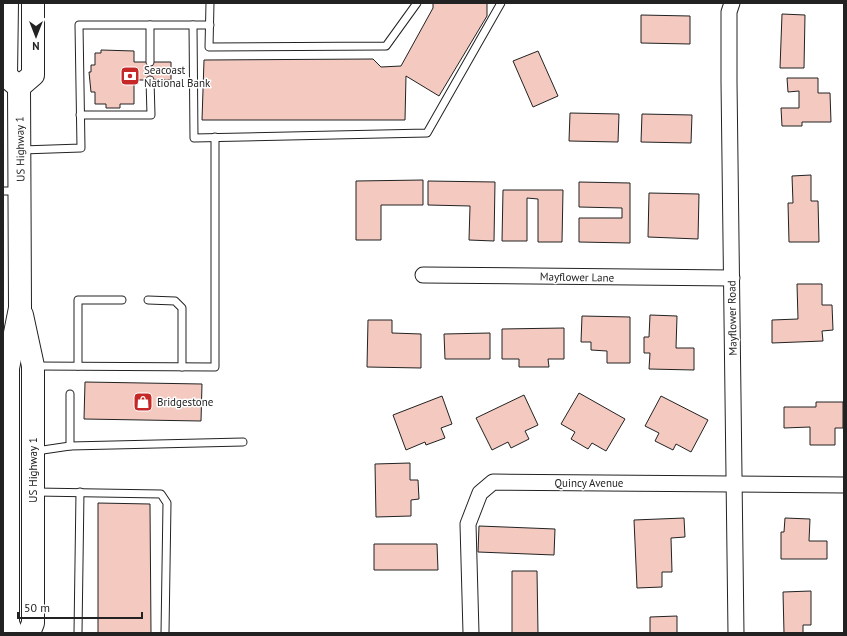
<svg xmlns="http://www.w3.org/2000/svg" width="847" height="636" font-family="'PT Sans',sans-serif">
<style>
.building{fill:#f3c9c0;stroke:#222}
.lines{fill:none;stroke-linecap:round;stroke-linejoin:round}
.service-casing{stroke:#222;stroke-width:9}
.minor-casing{stroke:#222;stroke-width:17}
.primary-casing{stroke:#222;stroke-width:24}
.service{stroke:#fff;stroke-width:7}
.minor{stroke:#fff;stroke-width:15}
.primary{stroke:#fff;stroke-width:22}
.labels{text-anchor:middle;stroke-width:3;stroke-linejoin:round;paint-order:stroke}
.poi-label{font-size:11px;fill:#222;stroke:#fff;text-anchor:start}
.street-label{font-size:11px;fill:#222;stroke:#fff}
</style>
<rect width="100%" height="100%" fill="#fff"/>
<g class="building">
<polygon points="433,3 487,3 487,16 439,96 406,76 405,120 202,120 204,60 373,59 381,67 401,66 433,8"/>
<polygon points="782,14 805,15 804,68 780,68"/>
<polygon points="641,15 690,16 690,44 641,43"/>
<polygon points="101,50 134,51 134,62 171,62 171,80 134,80 134,104 120,104 120,108 106,108 106,104 95,104 95,92 91,92 89,72 91,72 91,65 95,65 95,53 101,53"/>
<polygon points="538,51 558,96 533,107 513,61"/>
<polygon points="787,78 818,78 818,93 830,93 831,122 802,122 802,126 782,126 781,108 799,108 799,91 788,92"/>
<polygon points="570,113 619,114 618,142 569,141"/>
<polygon points="642,114 692,115 691,143 641,142"/>
<polygon points="811,175 811,201 818,201 819,242 789,242 788,203 793,203 792,176"/>
<polygon points="423,180 423,205 381,205 381,240 356,240 356,181"/>
<polygon points="428,181 495,182 494,241 469,240 470,206 428,205"/>
<polygon points="579,182 630,183 630,243 579,242 579,218 622,218 622,208 579,207"/>
<polygon points="503,190 563,190 562,242 538,242 538,199 527,198 527,241 502,241"/>
<polygon points="649,193 699,194 698,239 648,237"/>
<polygon points="797,284 822,284 822,305 832,305 833,330 822,331 823,341 772,343 772,320 798,319"/>
<polygon points="650,315 677,316 676,348 694,348 694,370 649,369 650,353 644,353 644,337 649,337"/>
<polygon points="582,316 630,317 630,363 607,363 607,351 591,350 591,342 581,342"/>
<polygon points="368,320 392,320 392,333 421,334 421,368 367,367"/>
<polygon points="564,328 564,359 548,359 549,367 519,367 519,359 502,359 502,329"/>
<polygon points="490,333 490,359 445,359 444,334"/>
<polygon points="85,382 202,384 201,421 84,419"/>
<polygon points="579,393 625,419 606,451 592,443 588,449 571,439 575,432 561,424"/>
<polygon points="524,395 538,425 525,431 529,439 511,448 508,442 492,450 476,418"/>
<polygon points="442,396 452,424 441,428 445,438 426,445 425,442 406,450 393,415"/>
<polygon points="661,396 708,420 691,452 676,444 673,450 655,441 659,433 645,426"/>
<polygon points="816,402 843,402 843,428 835,428 835,445 810,445 810,427 784,428 784,407 816,407"/>
<polygon points="410,463 410,480 418,480 419,499 411,500 411,516 376,517 375,464"/>
<polygon points="98,503 150,504 151,633 98,633"/>
<polygon points="684,518 685,537 671,538 672,572 662,572 662,587 637,588 634,520"/>
<polygon points="785,518 810,519 809,541 827,541 827,559 781,559 781,532 784,532"/>
<polygon points="479,526 555,529 554,555 478,552"/>
<polygon points="374,544 437,544 438,570 374,570"/>
<polygon points="512,571 537,571 538,633 512,633"/>
<polygon points="811,591 811,625 803,625 803,633 784,633 783,592"/>
<polygon points="677,616 677,633 650,633 650,617"/>
</g>
<g class="lines">
<defs>
<g id="service">
<polyline points="210,3 209,47 386,46 417,3"/>
<polyline points="150,25 150,62"/>
<polyline points="193,25 194,138 427,133 501,3"/>
<polyline points="80,115 151,115 150,80"/>
<polyline points="22,150 81,148 79,25 210,25"/>
<polyline points="3,191 18,191"/>
<polyline points="148,300 175,301 182,308 182,367"/>
<polyline points="35,366 215,367 215,137"/>
<polyline points="78,366 78,300 122,300"/>
<polyline points="70,394 70,446"/>
<polyline points="36,451 70,446 243,442"/>
<polyline points="36,492 161,494 167,503 165,633"/>
<polyline points="78,633 80,492"/>
</g>
<g id="minor">
<polyline points="732,3 729,12 729,82 736,633"/>
<polyline points="423,275 732,278"/>
<polyline points="471,633 468,524 480,493 493,482 844,485"/>
</g>
<g id="primary">
<polyline points="7,3 6,76 19,87"/>
<polyline points="19,87 33,75 33,3"/>
<polyline points="22,315 33,366 33,623 29,633"/>
<polyline points="12,633 8,623 8,368 20,308 19,87"/>
</g>
</defs>
<use href="#service" class="service-casing"/>
<use href="#minor" class="minor-casing"/>
<use href="#primary" class="primary-casing"/>
<use href="#service" class="service"/>
<use href="#minor" class="minor"/>
<use href="#primary" class="primary"/>
</g>
<defs>
<symbol id="bank-square" viewBox="-11 -11 22 22"><rect x="-9" y="-9" width="18" height="18" rx="4" fill="#c62828" stroke="#fff"/><path d="M-6-4H6V4H-6ZM0-2.3a2.3 2.3 0 1 0 0 4.6a2.3 2.3 0 1 0 0-4.6Z" fill="#fff"/></symbol>
<symbol id="shop-square" viewBox="-11 -11 22 22"><rect x="-9" y="-9" width="18" height="18" rx="4" fill="#c62828" stroke="#fff"/><path d="M-5-2.5h2.3a2.7 3.5 0 0 1 5.4 0H5L5.5 6h-11ZM-1.5-2.5h3a1.5 2.3 0 0 0-3 0Z" fill="#fff"/></symbol>
</defs>
<g fill-rule="evenodd">
<use href="#bank-square" x="119" y="65" width="22" height="22"/>
<use href="#shop-square" x="132" y="391" width="22" height="22"/>
</g>
<g class="labels">
<g class="poi-label">
<text x="144" y="74">Seacoast<tspan x="144" dy="13">National Bank</tspan></text>
<text x="157" y="406">Bridgestone</text>
</g>
<g class="street-label">
<text transform="translate(20 149) rotate(-91)" y="4">US Highway 1</text>
<text transform="translate(577 277) rotate(1)" y="4">Mayflower Lane</text>
<text transform="translate(732 318) rotate(-91)" y="4">Mayflower Road</text>
<text transform="translate(33 470) rotate(-90)" y="4">US Highway 1</text>
<text x="589" y="487">Quincy Avenue</text>
</g>
</g>
<rect width="847" height="636" fill="none" stroke="#222222" stroke-width="8"/>
<g transform="translate(36 36) rotate(180)" stroke="#ffffff" stroke-width="3" paint-order="stroke">
<path d="M0-3L7 15L0 10L-7 15Z" fill="#222222"/>
<text y="-6" font-size="11" font-weight="bold" text-anchor="middle" fill="#222222">N</text>
</g>
<path d="M18 612v6h124v-6" fill="none" stroke="#222222" stroke-width="2"/>
<text x="24" y="612" font-size="12" fill="#222222" stroke="#ffffff" stroke-width="3" paint-order="stroke">50 m</text>
</svg>
